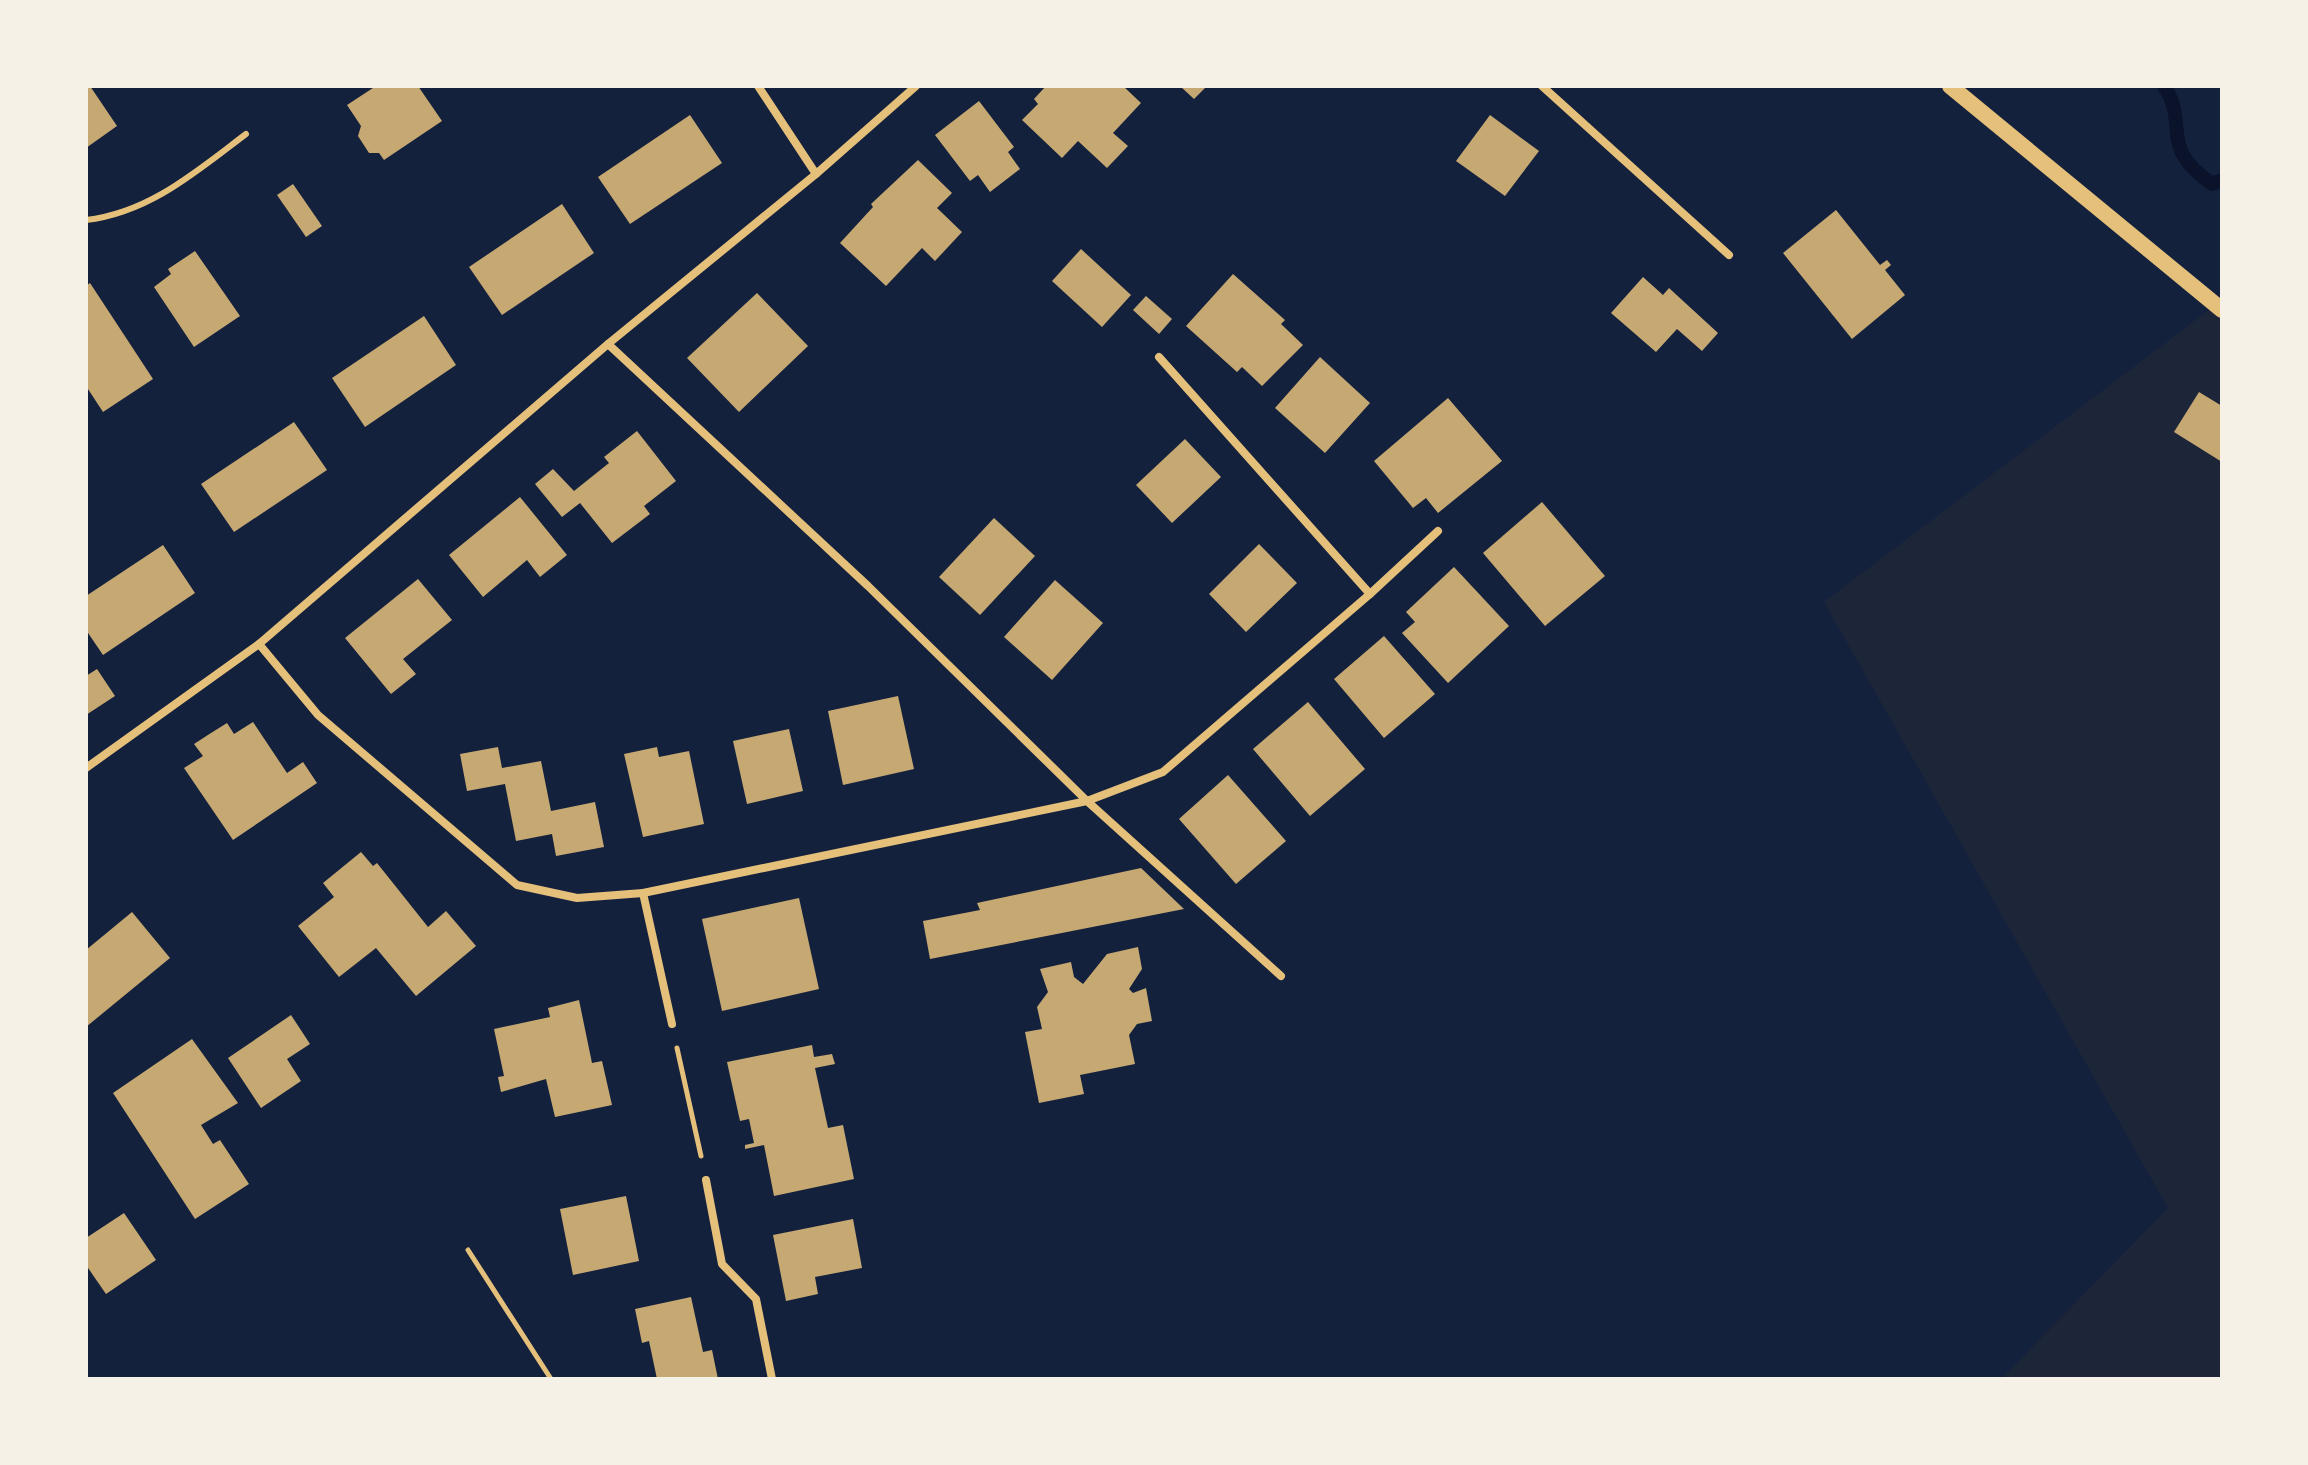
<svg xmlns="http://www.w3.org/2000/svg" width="2308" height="1465" font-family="'Alegreya Sans',sans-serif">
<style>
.green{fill:#1d2539}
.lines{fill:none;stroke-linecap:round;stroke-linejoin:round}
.stream{stroke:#0b132b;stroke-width:14}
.building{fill:#c6a872}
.path{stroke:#e5c07b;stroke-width:5}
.service{stroke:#e5c07b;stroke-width:6}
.minor{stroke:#e5c07b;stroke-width:8}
.secondary{stroke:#e5c07b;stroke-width:16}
</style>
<rect width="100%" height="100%" fill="#14213d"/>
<polygon class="green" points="2222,300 2222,1379 2001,1379 2168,1208 1824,602"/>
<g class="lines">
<path class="stream" d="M 2164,86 C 2190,125 2157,146 2212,184 L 2222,180"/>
</g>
<g class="building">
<polygon points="86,86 90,86 117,126 86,148"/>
<polygon points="376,86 418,86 442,121 384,160 379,153 369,153 358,136 361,126 347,105"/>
<polygon points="1046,86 1123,86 1141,103 1113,133 1128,146 1107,168 1078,141 1062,158 1022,120 1038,104 1034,99"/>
<polygon points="1180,86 1207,86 1194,99"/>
<polygon points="979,101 1014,147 1008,152 1020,169 990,192 978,175 970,181 935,135"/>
<polygon points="690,115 722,163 630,224 598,177"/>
<polygon points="1490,115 1539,151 1505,196 1456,161"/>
<polygon points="918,160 952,193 937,208 962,232 935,261 922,248 886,286 840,243 873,207 871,204"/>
<polygon points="293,184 322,226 306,237 277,195"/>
<polygon points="562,204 594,253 502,315 469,267"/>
<polygon points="1836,210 1880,265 1887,260 1891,265 1885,270 1905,295 1852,339 1783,253"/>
<polygon points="1081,249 1131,295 1102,327 1052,281"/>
<polygon points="195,251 240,316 194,347 154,287 171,274 168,269"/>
<polygon points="1233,274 1285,320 1281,324 1303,345 1262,386 1242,367 1237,372 1186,326"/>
<polygon points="1643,277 1663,295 1669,288 1718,333 1702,351 1677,329 1656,352 1611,313"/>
<polygon points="90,283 153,379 103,412 86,386 86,286"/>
<polygon points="757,293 808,346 739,412 687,358"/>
<polygon points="1146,296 1172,319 1159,334 1133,310"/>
<polygon points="424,316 456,365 365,427 332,378"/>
<polygon points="1320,357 1370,403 1325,453 1275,408"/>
<polygon points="2199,392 2222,406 2222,462 2174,432"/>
<polygon points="1448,398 1502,461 1438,513 1426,498 1413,508 1374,461"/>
<polygon points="294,422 327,470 234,532 201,484"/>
<polygon points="637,431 676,481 644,506 650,514 612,543 580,503 562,517 535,484 553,469 574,491 609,463 604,457"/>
<polygon points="1185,439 1221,477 1172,523 1136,485"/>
<polygon points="520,497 567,555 540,577 527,560 483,597 449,555"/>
<polygon points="1542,502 1605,576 1545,626 1483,553"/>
<polygon points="994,518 1035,556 980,615 939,577"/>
<polygon points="1259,544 1297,583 1246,632 1209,594"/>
<polygon points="163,545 195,593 103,655 86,630 86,596"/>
<polygon points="1454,567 1509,626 1448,683 1402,633 1415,622 1406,612"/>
<polygon points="418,579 452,620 403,659 416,674 391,694 345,638"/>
<polygon points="1055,580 1103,623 1052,680 1004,637"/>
<polygon points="1384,636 1435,694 1384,738 1334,679"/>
<polygon points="97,669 115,696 86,715 86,676"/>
<polygon points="898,696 914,769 843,785 828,711"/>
<polygon points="1308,702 1365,769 1310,816 1253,749"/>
<polygon points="253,722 287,773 303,762 317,783 233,840 184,768 203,756 194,744 211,733 227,723 234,734"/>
<polygon points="789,729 803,791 747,804 733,741"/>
<polygon points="498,747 502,768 541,761 551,811 595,802 604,847 556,856 552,834 516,841 505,784 467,791 460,754"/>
<polygon points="657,747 659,757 689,751 704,824 643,837 624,754"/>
<polygon points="1228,775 1286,841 1236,884 1179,819"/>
<polygon points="361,852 373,866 377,863 428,927 446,911 476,946 416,996 376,948 339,977 298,926 334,897 323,883"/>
<polygon points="1141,868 1184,909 930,959 923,921 980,910 977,903"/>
<polygon points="799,898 819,989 722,1011 702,919"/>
<polygon points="132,912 170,958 86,1027 86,950"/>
<polygon points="1138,947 1142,969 1129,989 1133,993 1146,988 1152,1021 1137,1024 1129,1035 1135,1064 1080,1075 1084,1094 1039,1103 1025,1032 1042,1029 1037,1007 1048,992 1040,969 1071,962 1074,977 1083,984 1107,954"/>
<polygon points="579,1000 592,1063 602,1061 612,1105 555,1117 546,1079 501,1092 498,1077 504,1076 494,1029 550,1017 548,1008"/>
<polygon points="291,1015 310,1044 287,1059 301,1081 261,1108 228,1058"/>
<polygon points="192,1039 238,1103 201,1125 213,1144 220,1140 249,1184 195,1219 113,1093"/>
<polygon points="812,1045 814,1057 832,1054 835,1064 815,1068 828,1128 843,1125 854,1179 774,1196 764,1145 745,1149 745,1145 754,1143 749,1119 740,1121 727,1062"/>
<polygon points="626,1196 639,1261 573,1275 560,1209"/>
<polygon points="124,1213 156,1260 106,1294 86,1265 86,1238"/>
<polygon points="853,1219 862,1268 815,1277 818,1294 786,1301 773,1235"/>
<polygon points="691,1297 703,1352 712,1350 718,1379 657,1379 649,1341 642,1343 635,1309"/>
</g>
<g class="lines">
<g class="path">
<polyline points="677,1048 701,1156"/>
<polyline points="468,1250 551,1379"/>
</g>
<path class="service" d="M 86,220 C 149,213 197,171 246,134"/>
<g class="minor">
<polyline points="758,86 816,174"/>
<polyline points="1542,86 1729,255"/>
<polyline points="608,344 868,586 1087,801 1281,976"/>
<polyline points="1370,594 1438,531"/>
<polyline points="259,644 318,715 517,885 577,898 643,893 1087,801 1163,772 1370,594 1159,357"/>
<polyline points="86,768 259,644 608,344 816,174 916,86"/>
<polyline points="643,893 672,1024"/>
<polyline points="706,1180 722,1264 756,1299 772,1379"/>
</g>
<polyline class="secondary" points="1950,86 2222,310"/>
</g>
<rect width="2308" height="1465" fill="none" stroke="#f6f1e7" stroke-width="176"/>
</svg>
